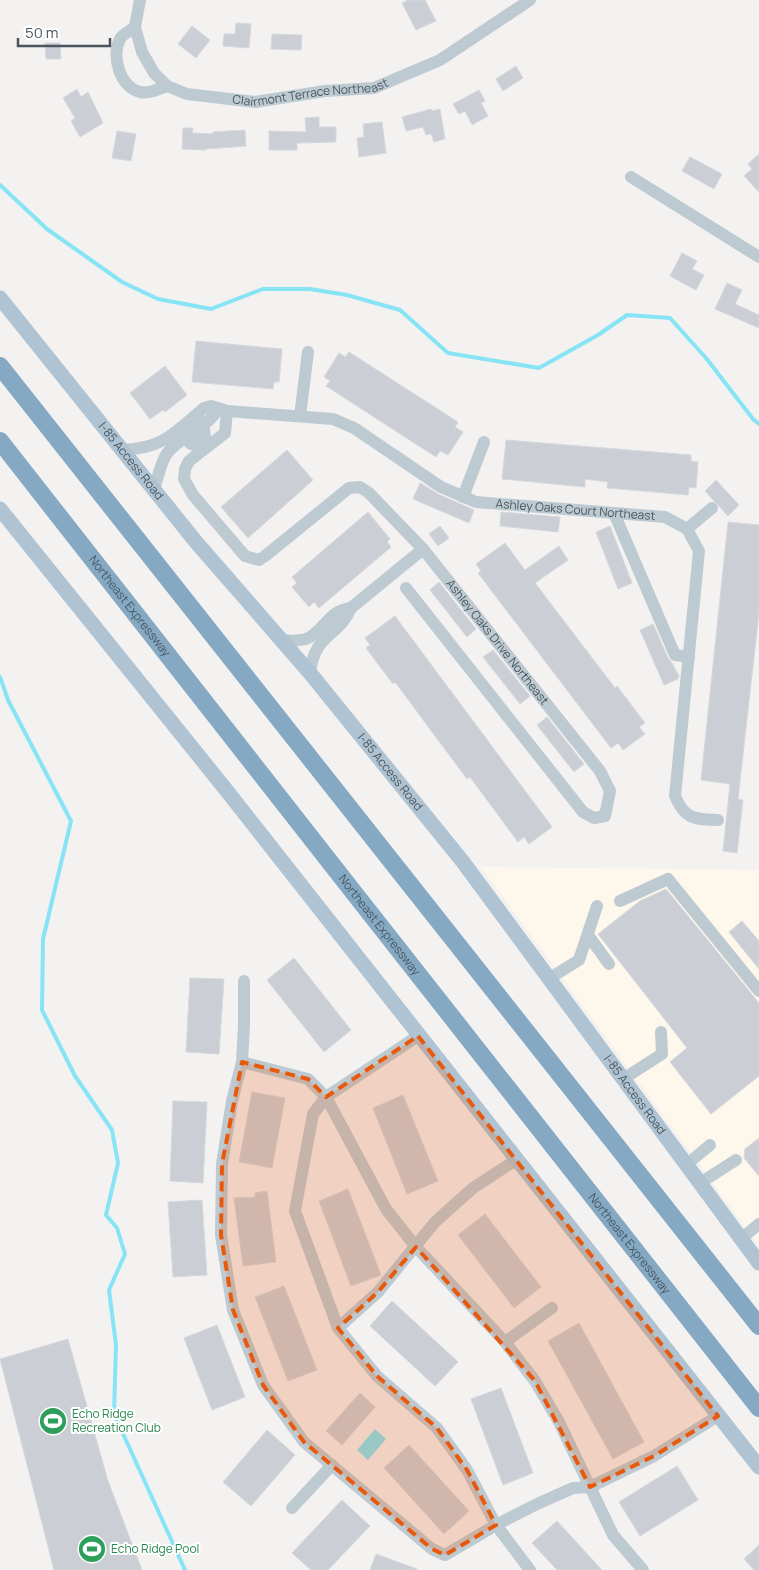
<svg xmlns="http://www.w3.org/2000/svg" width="759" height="1570" font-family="Manrope,sans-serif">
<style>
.commercial{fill:#fef7eb}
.water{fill:#87e4f4}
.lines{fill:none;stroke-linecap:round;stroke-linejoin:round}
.stream{stroke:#87e4f4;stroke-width:4}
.building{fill:#cbced4;stroke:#d5d8dd}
.minor{stroke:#becad1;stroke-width:12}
.major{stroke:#afc3d2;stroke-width:15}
.highway{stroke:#85a8c3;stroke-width:18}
.marked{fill:#e8590c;fill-opacity:0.2;stroke:#e8590c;stroke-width:4;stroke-dasharray:10 6;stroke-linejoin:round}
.labels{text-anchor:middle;stroke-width:4;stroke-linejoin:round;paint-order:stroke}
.street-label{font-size:12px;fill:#475660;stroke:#fff}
.leisure-label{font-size:12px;fill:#27864d;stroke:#fff;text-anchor:start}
</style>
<rect width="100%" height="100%" fill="#f4f1f1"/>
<polygon class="commercial" points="481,867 759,870 759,1246"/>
<polygon class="water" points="375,1429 386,1439 368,1460 357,1450"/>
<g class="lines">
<g class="stream">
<polyline points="0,185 47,229 122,282 158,299 211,309 263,289 310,289 347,295 400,310 448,353 539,368 598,335 627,315 670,318 706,358 753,419 759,424"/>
<polyline points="0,677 8,700 71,821 43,939 42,1010 75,1076 112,1130 118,1163 106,1215 117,1228 125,1254 109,1290 116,1345 114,1414 185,1570"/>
</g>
</g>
<g class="building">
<polygon points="408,0 425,0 436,21 416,30 402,3"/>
<polygon points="236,23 251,24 249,48 223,46 224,34 235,34"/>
<polygon points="192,26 210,40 196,58 178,44"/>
<polygon points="272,34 302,35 301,50 271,49"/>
<polygon points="45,43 60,43 61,59 46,59"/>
<polygon points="516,66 523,78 503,91 496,79"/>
<polygon points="77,89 81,97 88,92 103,123 80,137 71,121 75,118 63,98"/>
<polygon points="479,90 485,101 481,103 488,116 472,125 465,111 459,114 453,104"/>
<polygon points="431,109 432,111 440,109 445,139 434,142 431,134 426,135 423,127 406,131 402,117"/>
<polygon points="319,117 319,127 336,127 336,142 297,143 297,150 269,150 269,131 306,132 305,118"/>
<polygon points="382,122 386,153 359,157 357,138 364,137 363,124"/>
<polygon points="183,128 193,128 192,133 213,134 213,132 245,130 246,146 206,149 206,150 182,149"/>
<polygon points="117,131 136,134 131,161 112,158"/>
<polygon points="759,154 759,192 744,176 752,169 748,164"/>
<polygon points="690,157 722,174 714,189 682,171"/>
<polygon points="682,253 697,261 692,269 704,275 696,290 670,276"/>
<polygon points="727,283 742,290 735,304 759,315 759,328 715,309"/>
<polygon points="196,341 282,349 279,382 274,382 273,389 192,382"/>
<polygon points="349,352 458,422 455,427 463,432 448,455 440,451 436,457 326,386 330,381 324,377 339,353 345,357"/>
<polygon points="165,366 187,395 165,412 163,410 150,419 130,393"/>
<polygon points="506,440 691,455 691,461 698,462 696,488 689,487 688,495 607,488 608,482 585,479 585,487 502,479"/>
<polygon points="287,450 313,480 248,538 221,507"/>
<polygon points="716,480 739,505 728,516 705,491"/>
<polygon points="420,483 438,494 474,510 469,523 413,499"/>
<polygon points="368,512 390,539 387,542 391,547 319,608 314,602 309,607 292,587 297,583 292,577"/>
<polygon points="501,512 560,517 558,532 500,526"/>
<polygon points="728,522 759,525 759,613 738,799 743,800 737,853 723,851 730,784 701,780"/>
<polygon points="440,526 449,538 438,546 429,534"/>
<polygon points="610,526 632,583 618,589 596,532"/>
<polygon points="505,543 525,570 559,546 568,560 535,583 615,688 617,686 645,723 639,727 645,734 623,750 618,743 611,748 478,573 481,571 476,564"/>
<polygon points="439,582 476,629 467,637 430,590"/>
<polygon points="395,616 552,827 529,844 524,837 518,842 470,777 467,779 395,682 393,684 366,648 370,645 365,638"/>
<polygon points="653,624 668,658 672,663 679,676 678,679 664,685 640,630"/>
<polygon points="493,650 530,696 520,704 483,657"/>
<polygon points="547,717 584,764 574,772 537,725"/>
<polygon points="666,889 759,1003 759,1076 711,1114 670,1062 687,1048 598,934 640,901"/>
<polygon points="742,921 759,941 759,969 729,932"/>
<polygon points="294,958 351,1030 324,1052 267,980"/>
<polygon points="190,978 224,979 219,1054 186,1052"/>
<polygon points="252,1092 285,1098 272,1168 239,1162"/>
<polygon points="403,1095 438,1181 407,1194 373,1108"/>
<polygon points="173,1101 207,1102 203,1183 170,1181"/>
<polygon points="759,1138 759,1176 744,1158 745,1149"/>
<polygon points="348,1189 381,1275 351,1286 319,1201"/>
<polygon points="267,1191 276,1262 243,1266 234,1198 255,1197 255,1193"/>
<polygon points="202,1200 207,1275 173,1277 168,1202"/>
<polygon points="485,1214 541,1287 514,1308 458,1235"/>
<polygon points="284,1286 317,1370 288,1381 255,1297"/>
<polygon points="392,1301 458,1362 435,1386 370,1326"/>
<polygon points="579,1323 644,1442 613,1459 548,1341"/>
<polygon points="217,1325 245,1397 212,1410 184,1338"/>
<polygon points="68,1339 108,1481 142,1570 54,1570 0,1359"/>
<polygon points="501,1388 533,1473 503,1485 471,1399"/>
<polygon points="360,1393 375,1407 342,1445 326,1431"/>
<polygon points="267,1430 295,1455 251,1506 223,1482"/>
<polygon points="409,1445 469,1511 444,1534 384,1468"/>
<polygon points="677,1466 698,1500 640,1536 619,1502"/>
<polygon points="342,1500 370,1526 328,1570 311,1570 292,1553"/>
<polygon points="557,1521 602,1570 557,1570 532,1543"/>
<polygon points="759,1545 759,1570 754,1570 744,1559"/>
<polygon points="376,1554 417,1569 417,1570 370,1570"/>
</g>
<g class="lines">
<g class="minor">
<path id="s1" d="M 140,0 L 135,27 L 142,52 L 154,73 L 167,86 L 187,94 L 255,102 L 325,91 L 374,88 L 440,60 L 530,0"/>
<path d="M 135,27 C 130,31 122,34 120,39 C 111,57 120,87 140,92 C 150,94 158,89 167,86"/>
<polyline points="631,177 759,257"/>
<polyline points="227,411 225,433 189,461 185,469 184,479 193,495 245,556 259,560 265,556 349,488 360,487 369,493 423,549"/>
<polyline points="300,416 308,352"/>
<polyline points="179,433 191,444 196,445 205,436 203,424 199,419"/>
<path id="s2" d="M 123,450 C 164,448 174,433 204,408 L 211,406 L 227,411 L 333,419 L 354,428 L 441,487 L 476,502 L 665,517 L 687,529 L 699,551 L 675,796 C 685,820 695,819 718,820"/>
<path d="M 154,489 C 159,476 160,462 168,452 C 182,435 209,428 218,408"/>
<polyline points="463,497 484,442"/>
<polyline points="614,513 675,655 689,657"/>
<polyline points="687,529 712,508"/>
<path d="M 282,640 C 290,641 298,641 306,639 C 325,631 327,611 351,608"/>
<path id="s3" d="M 310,673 C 315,632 338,638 351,608 L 423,549 L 600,771 L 610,791 L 605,816 L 594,818 L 583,812 L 406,588"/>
<polyline points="620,901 668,879 759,991"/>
<polyline points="588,935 609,964"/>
<polyline points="550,978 579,960 597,906"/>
<polyline points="418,1036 326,1097 308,1079 242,1062 232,1101 222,1164 221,1235 233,1310 263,1385 304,1442 432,1549 445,1555 496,1525 537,1504 573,1488 590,1487 654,1456 718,1416"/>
<polyline points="242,1062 244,1025 244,981"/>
<polyline points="623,1079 662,1054 661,1032"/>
<polyline points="686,1165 710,1145"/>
<polyline points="700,1183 736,1160"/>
<polyline points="741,1239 759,1224"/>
<polyline points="338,1328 378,1292 435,1222 473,1188 516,1160"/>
<polyline points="505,1342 552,1308"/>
<polyline points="292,1508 332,1465"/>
<polyline points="530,1570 496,1525 467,1470 437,1428 377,1376 338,1328 295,1211 313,1114 326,1097 386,1209 416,1247 505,1342 535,1381 559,1422 613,1535 643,1570"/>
</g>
<g class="major">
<path id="s4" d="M 0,298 L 196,542 L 310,673 L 463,862 L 759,1263"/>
<polyline points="0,509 227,791 759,1467"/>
</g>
<g class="highway">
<polyline points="0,366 759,1326"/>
<path id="s5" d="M 0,441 C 253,763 505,1087 759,1408"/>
</g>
</g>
<path class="marked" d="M 418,1036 L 718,1416 L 654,1456 L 590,1487 L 535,1381 L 416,1247 L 378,1292 L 338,1328 L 377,1376 L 437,1428 L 467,1470 L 496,1525 L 445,1555 L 432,1549 L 304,1442 L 263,1385 L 233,1310 L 221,1235 L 222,1164 L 242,1062 L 308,1079 L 326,1097 Z"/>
<defs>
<symbol id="stadium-disc" viewBox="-11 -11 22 22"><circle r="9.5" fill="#2e9e5b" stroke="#fff"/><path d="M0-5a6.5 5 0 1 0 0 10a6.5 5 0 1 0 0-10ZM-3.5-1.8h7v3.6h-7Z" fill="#fff"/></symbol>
</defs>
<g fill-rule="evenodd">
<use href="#stadium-disc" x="37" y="1405" width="32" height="32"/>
<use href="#stadium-disc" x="76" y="1533" width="32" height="32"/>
</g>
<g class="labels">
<g class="street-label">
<text dy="4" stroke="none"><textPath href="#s1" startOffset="242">Clairmont Terrace Northeast</textPath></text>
<text dy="4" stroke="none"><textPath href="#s4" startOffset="209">I-85 Access Road</textPath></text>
<text dy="4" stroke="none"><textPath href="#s2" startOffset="490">Ashley Oaks Court Northeast</textPath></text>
<text dy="4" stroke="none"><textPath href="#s5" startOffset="210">Northeast Expressway</textPath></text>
<text dy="4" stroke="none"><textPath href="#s3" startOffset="291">Ashley Oaks Drive Northeast</textPath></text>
<text dy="4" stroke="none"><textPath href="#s4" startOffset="614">I-85 Access Road</textPath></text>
<text dy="4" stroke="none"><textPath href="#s5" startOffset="615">Northeast Expressway</textPath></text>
<text dy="4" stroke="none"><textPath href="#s4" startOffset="1019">I-85 Access Road</textPath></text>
<text dy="4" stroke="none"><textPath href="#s5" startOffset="1020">Northeast Expressway</textPath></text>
</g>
<g class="leisure-label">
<text x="72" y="1418">Echo Ridge<tspan x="72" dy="14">Recreation Club</tspan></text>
<text x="111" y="1553">Echo Ridge Pool</text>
</g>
</g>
<path d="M18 38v8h92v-8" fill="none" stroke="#475660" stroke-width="2.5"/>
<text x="25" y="38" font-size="15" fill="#475660" stroke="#ffffff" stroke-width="4" paint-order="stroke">50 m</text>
</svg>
